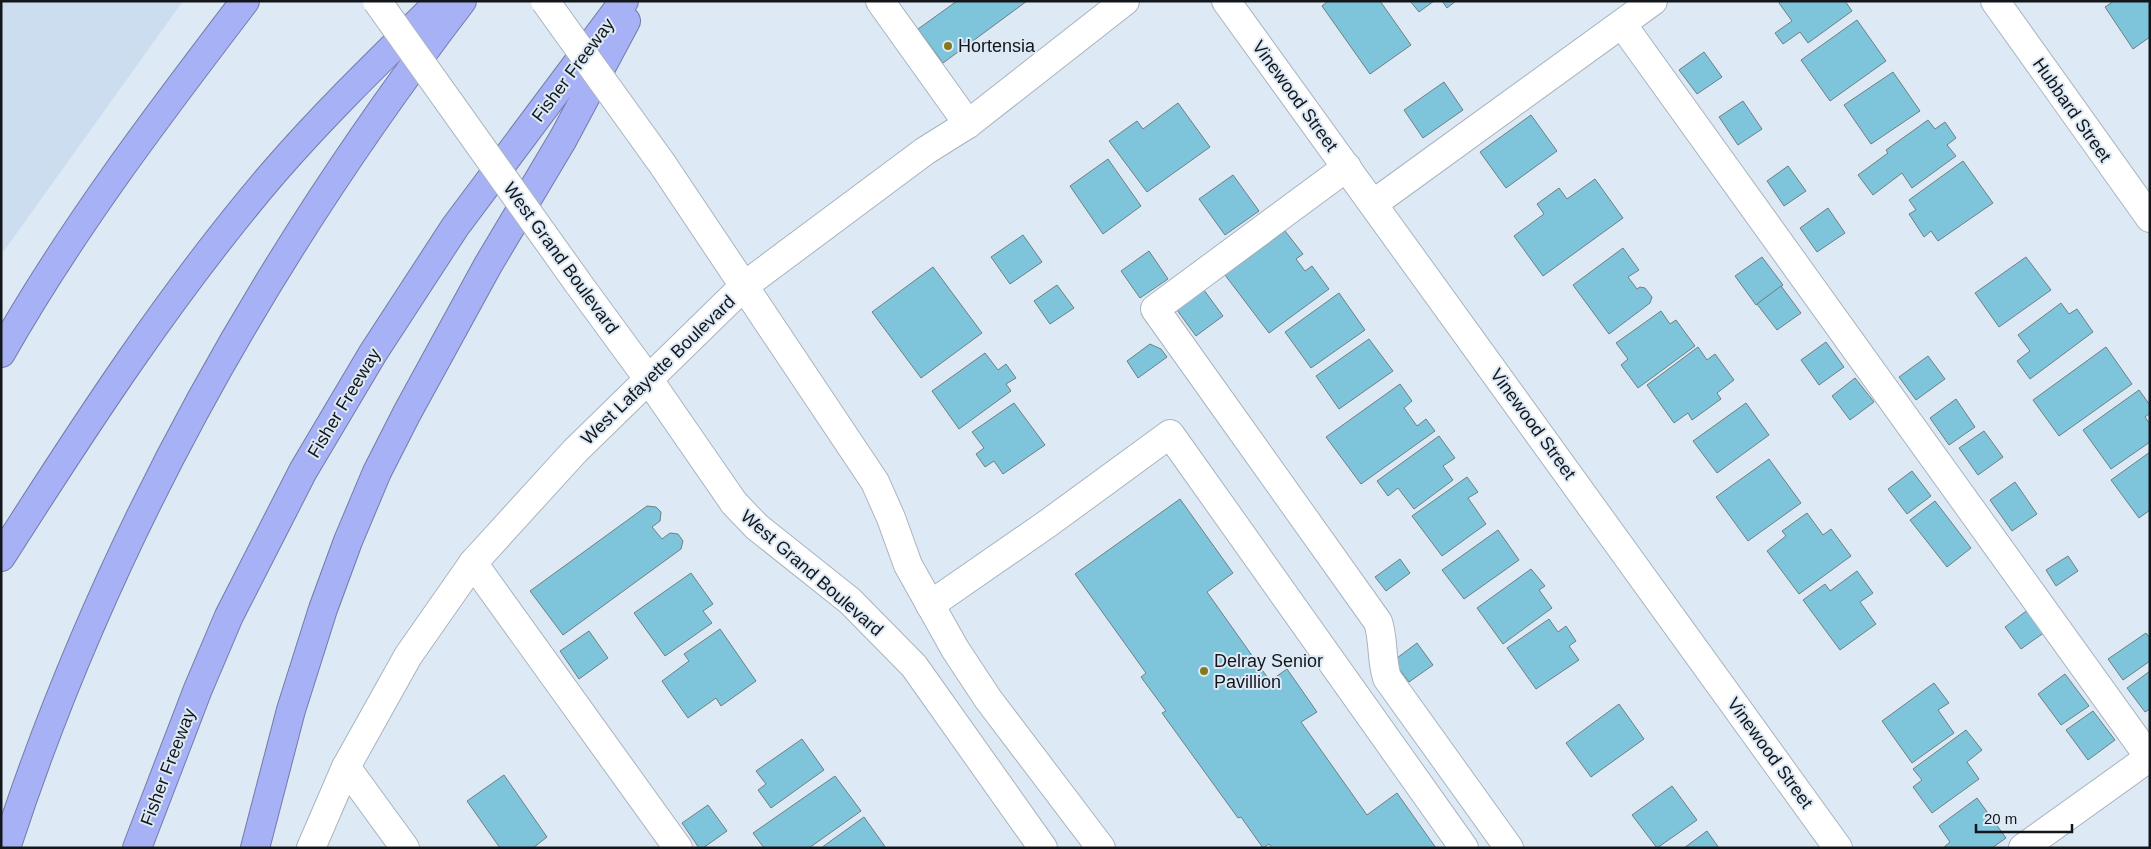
<svg xmlns="http://www.w3.org/2000/svg" width="2151" height="849" font-family="Helvetica,sans-serif">
<style>
.built{fill:#ccddef}
.building{fill:#7ec5db;stroke:#6f7f84}
.lines{fill:none;stroke-linecap:round;stroke-linejoin:round}
.minor-casing{stroke:#a8b4bf;stroke-width:30}
.highway-casing{stroke:#737ba9;stroke-width:30}
.minor{stroke:#fff;stroke-width:28}
.highway{stroke:#a7b1f5;stroke-width:28}
.minor-bridge-casing{stroke:#a8b4bf;stroke-width:30;stroke-linecap:butt}
.minor-bridge{stroke:#fff;stroke-width:28}
.poi-dot{fill:#84791d;stroke:#dde9f5;stroke-width:2}
.labels{text-anchor:middle;stroke-width:4;stroke-linejoin:round;paint-order:stroke}
.poi-label{font-size:18px;fill:#13171b;stroke:#dde9f5;text-anchor:start}
.street-label{font-size:18px;fill:#13171b;stroke:#dde9f5}
</style>
<rect width="100%" height="100%" fill="#dde9f5"/>
<polygon class="built" points="1,1 183,1 1,255"/>
<g class="building">
<polygon points="957,1 1027,1 943,63 918,29"/>
<polygon points="1328,1 1380,1 1411,45 1370,74 1322,6"/>
<polygon points="1410,1 1434,1 1419,12"/>
<polygon points="1442,1 1456,1 1447,8"/>
<polygon points="1781,1 1845,1 1852,11 1808,43 1800,32 1783,44 1775,33 1792,21 1779,3"/>
<polygon points="2114,1 2150,1 2150,37 2133,49 2105,7"/>
<polygon points="1857,20 1886,61 1830,101 1801,60"/>
<polygon points="1704,52 1722,77 1697,94 1679,70"/>
<polygon points="1893,72 1920,111 1871,144 1844,105"/>
<polygon points="1444,82 1463,110 1423,138 1404,110"/>
<polygon points="1743,101 1762,129 1738,145 1719,117"/>
<polygon points="1178,103 1210,147 1147,192 1109,141 1137,121 1143,129"/>
<polygon points="1531,115 1557,151 1506,188 1480,152"/>
<polygon points="1928,120 1935,129 1945,122 1956,138 1947,145 1956,156 1912,188 1902,173 1873,195 1858,175 1888,153 1886,150"/>
<polygon points="1108,159 1141,206 1103,234 1070,186"/>
<polygon points="1963,161 1993,203 1938,241 1931,231 1924,237 1909,214 1916,210 1909,200"/>
<polygon points="1788,166 1806,191 1784,206 1767,181"/>
<polygon points="1233,175 1259,211 1225,235 1199,199"/>
<polygon points="1595,179 1623,218 1543,276 1514,236 1544,214 1537,204 1559,188 1567,199"/>
<polygon points="1828,208 1845,233 1817,252 1800,228"/>
<polygon points="1285,231 1303,254 1296,259 1305,271 1312,266 1329,289 1269,333 1225,275"/>
<polygon points="1023,235 1042,262 1010,284 991,257"/>
<polygon points="1623,248 1639,270 1628,277 1637,289 1640,287 1645,288 1652,297 1650,303 1609,334 1573,285"/>
<polygon points="1149,251 1168,279 1140,298 1121,271"/>
<polygon points="1762,257 1783,285 1756,305 1735,276"/>
<polygon points="2026,257 2051,290 1999,327 1975,293"/>
<polygon points="933,267 982,333 921,378 872,312"/>
<polygon points="1057,285 1074,308 1050,324 1034,301"/>
<polygon points="1201,286 1223,316 1196,336 1174,306"/>
<polygon points="1781,286 1801,313 1777,330 1757,304"/>
<polygon points="1339,293 1365,330 1311,368 1285,332"/>
<polygon points="2061,303 2069,314 2077,309 2093,332 2030,379 2017,361 2030,351 2018,335"/>
<polygon points="1661,311 1670,324 1676,320 1695,346 1638,388 1621,365 1628,359 1616,343"/>
<polygon points="1369,339 1393,371 1339,409 1316,376"/>
<polygon points="1826,342 1844,367 1819,385 1801,360"/>
<polygon points="1150,344 1161,349 1167,357 1138,378 1127,361"/>
<polygon points="1698,347 1707,360 1715,354 1734,380 1717,393 1721,399 1692,420 1688,413 1674,423 1647,385"/>
<polygon points="2106,347 2132,384 2059,436 2033,400"/>
<polygon points="985,353 998,370 1006,364 1016,378 1006,384 1011,391 959,429 932,391"/>
<polygon points="1928,356 1945,379 1916,400 1899,377"/>
<polygon points="1855,378 1874,402 1850,420 1832,396"/>
<polygon points="1400,384 1412,401 1404,408 1417,426 1426,419 1435,431 1361,484 1326,437"/>
<polygon points="2139,390 2150,405 2150,413 2145,417 2150,424 2150,442 2111,469 2083,430"/>
<polygon points="1956,399 1975,427 1949,445 1930,418"/>
<polygon points="1014,403 1045,445 1003,474 994,461 985,467 976,454 984,448 972,432"/>
<polygon points="1746,403 1769,435 1717,473 1693,441"/>
<polygon points="1984,431 2003,457 1978,475 1959,448"/>
<polygon points="1439,436 1455,458 1443,466 1453,480 1414,509 1398,488 1388,496 1377,481"/>
<polygon points="2150,452 2150,510 2139,518 2111,480"/>
<polygon points="1769,459 1801,503 1748,541 1716,497"/>
<polygon points="1912,471 1931,496 1907,514 1888,489"/>
<polygon points="1467,477 1478,492 1468,498 1486,524 1442,556 1412,516"/>
<polygon points="2015,482 2037,514 2012,531 1990,500"/>
<polygon points="1180,499 1233,573 1207,592 1270,681 1287,669 1317,712 1301,722 1367,815 1397,793 1436,848 1272,848 1269,844 1263,848 1241,817 1238,818 1162,713 1166,711 1141,677 1146,673 1075,574"/>
<polygon points="1935,501 1971,548 1947,567 1910,520"/>
<polygon points="647,506 656,507 661,512 660,521 652,527 662,539 670,533 678,534 683,541 681,549 563,635 530,591"/>
<polygon points="1807,513 1823,535 1831,529 1851,556 1799,594 1767,551 1786,536 1782,531"/>
<polygon points="1498,530 1519,560 1464,599 1442,570"/>
<polygon points="2068,556 2078,571 2056,586 2046,570"/>
<polygon points="1400,559 1410,573 1386,591 1375,577"/>
<polygon points="1531,569 1545,586 1539,590 1552,608 1503,644 1477,608"/>
<polygon points="1857,571 1873,593 1860,602 1876,624 1840,650 1803,600 1825,584 1830,591"/>
<polygon points="691,573 713,604 703,611 712,623 665,656 634,613"/>
<polygon points="2029,609 2045,632 2021,649 2005,627"/>
<polygon points="1549,619 1558,632 1566,626 1576,641 1569,646 1579,660 1536,689 1507,648"/>
<polygon points="720,629 756,681 721,706 716,698 688,718 662,681 689,661 684,654"/>
<polygon points="589,631 608,658 579,679 560,651"/>
<polygon points="2146,633 2150,638 2150,661 2123,680 2108,659"/>
<polygon points="1417,643 1433,665 1409,682 1393,661"/>
<polygon points="2150,671 2150,709 2145,712 2127,688"/>
<polygon points="2065,674 2089,706 2061,725 2038,694"/>
<polygon points="1934,683 1949,703 1938,710 1954,733 1912,763 1882,721"/>
<polygon points="1619,704 1644,739 1591,777 1566,743"/>
<polygon points="2093,711 2115,740 2088,760 2066,730"/>
<polygon points="1966,730 1982,750 1967,762 1979,779 1932,813 1913,787 1922,780 1913,769"/>
<polygon points="802,739 824,770 771,808 758,790 766,784 756,771"/>
<polygon points="504,775 547,837 533,848 500,848 467,801"/>
<polygon points="835,776 861,811 809,848 764,848 753,833"/>
<polygon points="1672,786 1697,820 1657,848 1632,815"/>
<polygon points="1977,798 2006,838 1992,848 1943,848 1950,842 1939,826"/>
<polygon points="708,805 727,831 703,848 699,848 682,823"/>
<polygon points="864,817 886,848 821,848"/>
<polygon points="1707,831 1719,848 1684,848"/>
</g>
<g class="lines">
<defs>
<g id="minor">
<polyline points="880,1 968,124"/>
<polyline points="1226,1 1838,848"/>
<polyline points="1995,1 2150,218"/>
<polyline points="1622,24 2149,757"/>
<polyline points="663,165 875,482 891,518 908,565 955,649 988,699 1101,848"/>
<path d="M 1347,167 L 1155,309 L 1378,622 C 1384,640 1381,659 1387,678 L 1509,848"/>
<polyline points="1373,204 1653,1"/>
<polyline points="578,283 649,380 734,503 757,527 850,601 914,666 1043,848"/>
<polyline points="473,563 678,848"/>
<polyline points="930,605 1047,524 1170,434 1464,848"/>
<polyline points="346,767 405,848"/>
<polyline points="311,848 346,767 408,656 473,563 575,451 744,286 925,151 968,124 1125,1"/>
<polyline points="2023,848 2150,757"/>
</g>
<g id="highway">
<path d="M 1,353 C 72,228 158,115 245,1"/>
<path d="M 1,557 C 85,425 172,291 274,172 C 326,112 383,57 440,1"/>
<path d="M 6,848 C 106,541 266,257 462,1"/>
<polyline points="137,848 198,689 229,616 303,471 373,353 455,227 624,1"/>
<polyline points="255,848 291,710 323,609 348,541 377,472 407,413 488,265 563,139 626,21"/>
</g>
</defs>
<use href="#minor" class="minor-casing"/>
<use href="#highway" class="highway-casing"/>
<use href="#minor" class="minor"/>
<use href="#highway" class="highway"/>
<defs>
<g id="minor-bridge">
<polyline points="377,1 578,283"/>
<polyline points="545,1 663,165"/>
</g>
</defs>
<use href="#minor-bridge" class="minor-bridge-casing"/>
<use href="#minor-bridge" class="minor-bridge"/>
</g>
<g class="poi-dot">
<circle cx="948" cy="46" r="5"/>
<circle cx="1204" cy="671" r="5"/>
</g>
<g class="labels">
<g class="poi-label">
<text x="958" y="52">Hortensia</text>
<text x="1214" y="667">Delray Senior<tspan x="1214" dy="21">Pavillion</tspan></text>
</g>
<g class="street-label">
<text transform="translate(573 70) rotate(-53)" y="6">Fisher Freeway</text>
<text transform="translate(1295 96) rotate(54)" y="6">Vinewood Street</text>
<text transform="translate(2072 110) rotate(55)" y="6">Hubbard Street</text>
<text transform="translate(561 258) rotate(54)" y="6">West Grand Boulevard</text>
<text transform="translate(658 370) rotate(-44)" y="6">West Lafayette Boulevard</text>
<text transform="translate(344 403) rotate(-59)" y="6">Fisher Freeway</text>
<text transform="translate(1533 424) rotate(54)" y="6">Vinewood Street</text>
<text transform="translate(812 573) rotate(41)" y="6">West Grand Boulevard</text>
<text transform="translate(1770 753) rotate(54)" y="6">Vinewood Street</text>
<text transform="translate(168 767) rotate(-69)" y="6">Fisher Freeway</text>
</g>
</g>
<rect width="2151" height="849" fill="none" stroke="#13171b" stroke-width="5"/>
<path d="M1976 824v8h96v-8" fill="none" stroke="#13171b" stroke-width="2.5"/>
<text x="1984" y="824" font-size="15" fill="#13171b" stroke="#dde9f5" stroke-width="4" paint-order="stroke">20 m</text>
</svg>
